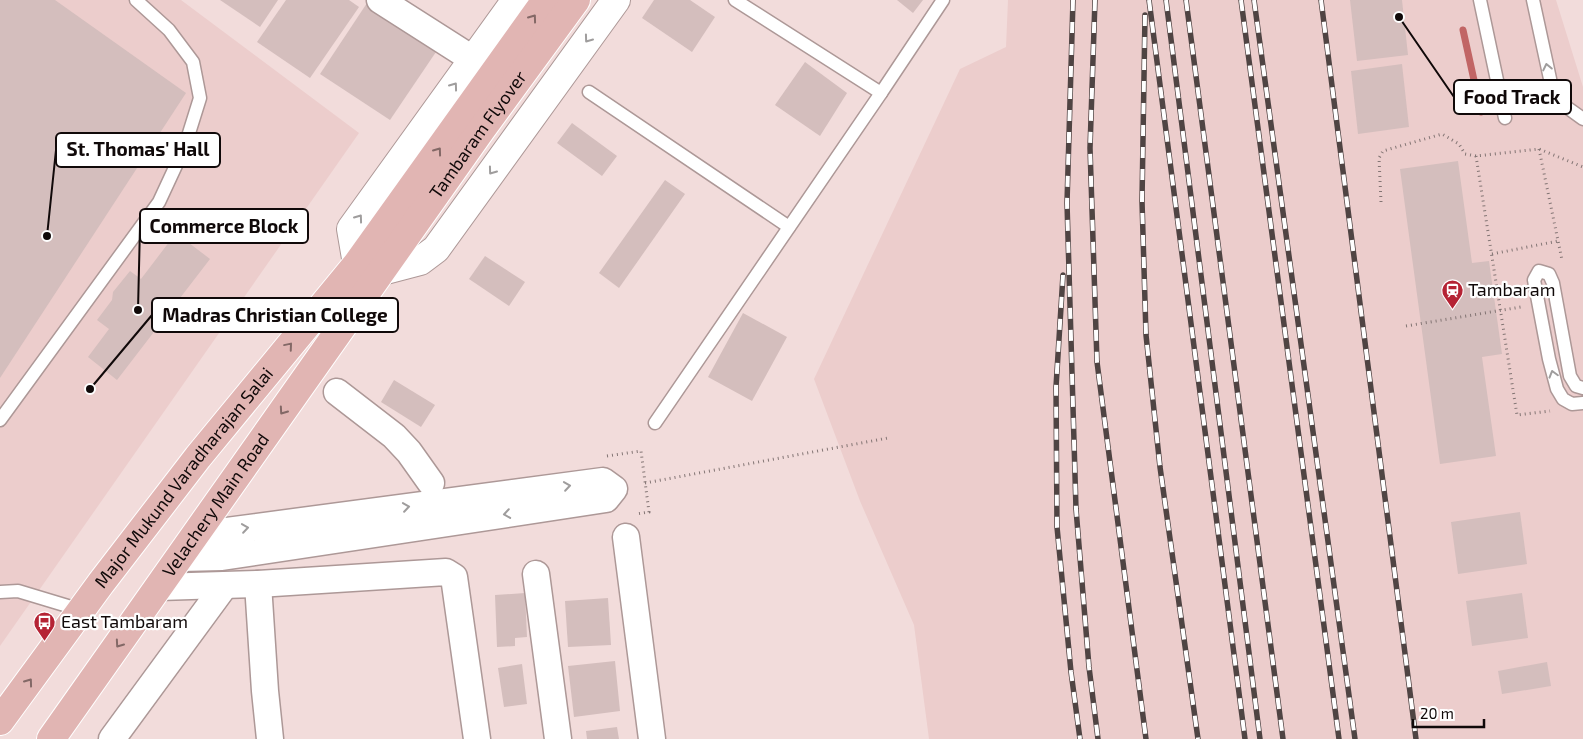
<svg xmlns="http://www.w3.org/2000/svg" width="1583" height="739" font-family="'Exo 2',sans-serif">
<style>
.built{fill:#eccdcc}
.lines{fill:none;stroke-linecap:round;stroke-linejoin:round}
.stream{stroke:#c16565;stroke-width:7}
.building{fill:#d4bebd}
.lane-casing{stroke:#ad9897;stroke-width:15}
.street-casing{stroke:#ad9897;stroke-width:29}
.secondary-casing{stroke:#ad9897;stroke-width:30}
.primary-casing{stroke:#fff;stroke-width:30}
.path{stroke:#837574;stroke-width:3;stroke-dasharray:1 4;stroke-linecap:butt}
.lane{stroke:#fff;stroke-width:12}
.street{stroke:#fff;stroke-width:26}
.secondary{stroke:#fff;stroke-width:28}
.primary{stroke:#e1b5b3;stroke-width:28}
.rail-casing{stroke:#4f4443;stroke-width:5.5}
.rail{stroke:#fff;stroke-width:4;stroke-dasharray:11;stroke-linecap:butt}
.oneway{stroke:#836866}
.oneway2{stroke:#9f9d9d}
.labels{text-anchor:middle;stroke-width:4.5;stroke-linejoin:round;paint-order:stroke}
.street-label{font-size:18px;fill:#100909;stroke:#fff}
.poi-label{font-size:18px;fill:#100909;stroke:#fff;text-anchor:start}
.leader{fill:none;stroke:#100909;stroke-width:2}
.callout-dot{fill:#100909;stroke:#fff;stroke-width:2}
.callout{fill:#fff;stroke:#100909;stroke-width:2}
.callout-label{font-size:19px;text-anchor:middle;font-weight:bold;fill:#100909}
</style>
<rect width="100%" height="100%" fill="#f2dcdb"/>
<g class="built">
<polygon points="0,0 181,0 359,133 0,646"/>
<polygon points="1008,0 1556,0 1583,87 1583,739 929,739 914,625 860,501 814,379 960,69 1006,47"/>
</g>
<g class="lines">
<polyline class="stream" points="1463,30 1481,112"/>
</g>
<g class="building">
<polygon points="0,0 55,0 186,93 0,378"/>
<polygon points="220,0 278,0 260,27"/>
<polygon points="286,0 349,0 359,7 310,78 257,42"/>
<polygon points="369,0 440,46 390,120 320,74"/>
<polygon points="654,0 690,0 715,17 692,52 642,18"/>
<polygon points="897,0 923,0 913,13"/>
<polygon points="1350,0 1402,0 1408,55 1357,61"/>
<polygon points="805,62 847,93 820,136 775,105"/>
<polygon points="1402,64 1409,127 1358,134 1351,71"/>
<polygon points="572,123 617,156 602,176 557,143"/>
<polygon points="1458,161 1472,263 1489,261 1502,354 1482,357 1496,456 1440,464 1400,169"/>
<polygon points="665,180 685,194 619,288 599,273"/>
<polygon points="176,233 210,259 117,380 88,357 109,329 97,320 112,300 113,292 130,271 141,279"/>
<polygon points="485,256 525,282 509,306 469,279"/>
<polygon points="743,313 787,337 752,401 708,377"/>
<polygon points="394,380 435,405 421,427 381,402"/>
<polygon points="1520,512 1527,564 1458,574 1451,522"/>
<polygon points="525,593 527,637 515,638 515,646 497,647 495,595"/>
<polygon points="1522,593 1528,638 1472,646 1466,601"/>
<polygon points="608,598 611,645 568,647 565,601"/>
<polygon points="615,661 620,711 574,717 568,666"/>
<polygon points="1547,662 1551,686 1502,694 1498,671"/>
<polygon points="522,664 527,704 504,707 498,668"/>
<polygon points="617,727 619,739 587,739 586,731"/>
</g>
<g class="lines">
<defs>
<g id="lane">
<polyline points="1480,0 1505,118"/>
<polyline points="1533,0 1552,88 1565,106 1583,119"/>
<polyline points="589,92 789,227"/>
<polyline points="881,93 943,0"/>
<polyline points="1583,388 1576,386 1570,376 1553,283 1549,274 1539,271 1534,280 1549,359 1557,389 1563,399 1572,404 1583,403"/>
<polyline points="0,420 159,202 185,146 200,98 193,62 169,30 136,0"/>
<polyline points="655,423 881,93 735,0"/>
<polyline points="0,592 18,591 81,610"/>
</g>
<g id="street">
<polyline points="380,0 474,60"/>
<polyline points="337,392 394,436 409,452 431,483"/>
<polyline points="626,537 652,739"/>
<polyline points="180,558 222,557 606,499 614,489 603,481 196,535"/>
<polyline points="536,574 558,739"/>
<polyline points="258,584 265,691 270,739"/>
<polyline points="159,587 258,584 446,572 454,577 477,739"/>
<polyline points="112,739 225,585"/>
</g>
<g id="secondary">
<polyline points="357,264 351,229 516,0"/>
<polyline points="382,271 420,261 436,249 616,0"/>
</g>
<g id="primary">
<path id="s1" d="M 0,721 L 101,583 L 198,457 L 357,264 L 546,0"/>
<path id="s2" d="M 51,739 L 481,130 L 576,0"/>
</g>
</defs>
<use href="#lane" class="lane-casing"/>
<use href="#street" class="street-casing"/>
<use href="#secondary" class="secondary-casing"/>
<use href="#primary" class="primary-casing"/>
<g class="path">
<polyline points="1539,149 1562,260"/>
<polyline points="1476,156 1517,415 1550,411"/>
<polyline points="1381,202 1379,158 1383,151 1442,134 1459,144 1465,154 1476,156 1539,149 1583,167"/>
<polyline points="1492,254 1558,241"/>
<polyline points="1406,326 1521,307"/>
<polyline points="607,456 641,451 649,512 636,514"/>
<polyline points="645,483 888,438"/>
</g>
<use href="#lane" class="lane"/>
<use href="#street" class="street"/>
<use href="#secondary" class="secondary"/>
<use href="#primary" class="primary"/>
<defs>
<g id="rail">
<polyline points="1073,0 1067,203 1076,509 1089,667 1098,739"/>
<polyline points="1095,0 1090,148 1097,362 1146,739"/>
<polyline points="1149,0 1245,739"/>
<polyline points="1166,0 1260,739"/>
<polyline points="1186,0 1283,739"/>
<polyline points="1241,0 1339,739"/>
<polyline points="1254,0 1355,739"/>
<polyline points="1321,0 1416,739"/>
<polyline points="1145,15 1142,201 1146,335 1160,467 1198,739"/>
<polyline points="1063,275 1056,387 1057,527 1071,672 1080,739"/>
</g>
</defs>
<use href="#rail" class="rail-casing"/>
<use href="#rail" class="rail"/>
</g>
<defs><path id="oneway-chevron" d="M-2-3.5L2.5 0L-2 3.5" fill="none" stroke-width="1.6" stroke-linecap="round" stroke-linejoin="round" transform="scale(1.25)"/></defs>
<g class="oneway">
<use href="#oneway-chevron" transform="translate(533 18) rotate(-54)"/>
<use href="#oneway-chevron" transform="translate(438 151) rotate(-54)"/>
<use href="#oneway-chevron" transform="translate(289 346) rotate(-50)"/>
<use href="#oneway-chevron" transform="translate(283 411) rotate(125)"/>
<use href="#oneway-chevron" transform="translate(119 644) rotate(125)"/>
<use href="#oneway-chevron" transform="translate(29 682) rotate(-54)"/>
</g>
<g class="oneway2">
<use href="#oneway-chevron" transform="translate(588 39) rotate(126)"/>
<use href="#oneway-chevron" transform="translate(1547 67) rotate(-102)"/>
<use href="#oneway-chevron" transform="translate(454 86) rotate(-54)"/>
<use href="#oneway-chevron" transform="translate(492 171) rotate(126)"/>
<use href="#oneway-chevron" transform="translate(359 218) rotate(-54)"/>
<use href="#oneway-chevron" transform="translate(1553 374) rotate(-106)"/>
<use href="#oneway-chevron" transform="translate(567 486) rotate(-8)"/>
<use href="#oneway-chevron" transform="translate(406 507) rotate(-8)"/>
<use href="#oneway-chevron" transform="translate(507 514) rotate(171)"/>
<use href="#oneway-chevron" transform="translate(245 528) rotate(-8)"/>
</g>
<defs>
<symbol id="station-pin" viewBox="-11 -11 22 30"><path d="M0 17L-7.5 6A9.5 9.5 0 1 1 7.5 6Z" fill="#b52334" stroke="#fff"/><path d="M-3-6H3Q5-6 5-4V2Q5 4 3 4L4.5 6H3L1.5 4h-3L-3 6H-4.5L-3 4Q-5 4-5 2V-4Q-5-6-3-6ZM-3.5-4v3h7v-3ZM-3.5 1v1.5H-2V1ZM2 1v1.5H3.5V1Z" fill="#fff"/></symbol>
<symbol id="bus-pin" viewBox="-11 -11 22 30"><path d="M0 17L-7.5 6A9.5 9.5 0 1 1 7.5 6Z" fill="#b52334" stroke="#fff"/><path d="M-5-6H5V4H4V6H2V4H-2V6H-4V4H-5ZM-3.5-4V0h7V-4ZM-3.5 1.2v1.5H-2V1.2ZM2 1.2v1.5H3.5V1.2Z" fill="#fff"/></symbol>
</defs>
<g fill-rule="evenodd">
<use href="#station-pin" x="1440" y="278" width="25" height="34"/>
<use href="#bus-pin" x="32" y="610" width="25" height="34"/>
</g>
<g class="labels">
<g class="street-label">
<text dy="6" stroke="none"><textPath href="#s2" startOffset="740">Tambaram Flyover</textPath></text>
<text dy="6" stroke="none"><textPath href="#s1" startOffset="305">Major Mukund Varadharajan Salai</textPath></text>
<text dy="6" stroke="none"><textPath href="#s2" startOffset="286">Velachery Main Road</textPath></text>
</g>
<g class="poi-label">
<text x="1468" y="296">Tambaram</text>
<text x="61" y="628">East Tambaram</text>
</g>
</g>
<path class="leader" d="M1399 17L1454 97M47 236L56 150M138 310L140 226M90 389L152 315"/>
<g class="callout-dot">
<circle cx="1399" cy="17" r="5"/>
<circle cx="47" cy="236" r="5"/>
<circle cx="138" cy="310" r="5"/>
<circle cx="90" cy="389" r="5"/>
</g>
<g class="callout">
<rect x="1454" y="80" width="117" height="34" rx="5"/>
<rect x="56" y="133" width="164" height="34" rx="5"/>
<rect x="140" y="209" width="168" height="34" rx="5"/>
<rect x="152" y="298" width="246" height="34" rx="5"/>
</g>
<g class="callout-label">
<text x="1512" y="104">Food Track</text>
<text x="138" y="156">St. Thomas' Hall</text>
<text x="224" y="233">Commerce Block</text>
<text x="275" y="322">Madras Christian College</text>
</g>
<path d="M1413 719v8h71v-8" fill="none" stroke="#100909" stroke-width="2.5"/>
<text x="1420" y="719" font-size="15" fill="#100909" stroke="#ffffff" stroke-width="4" paint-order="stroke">20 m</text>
</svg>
